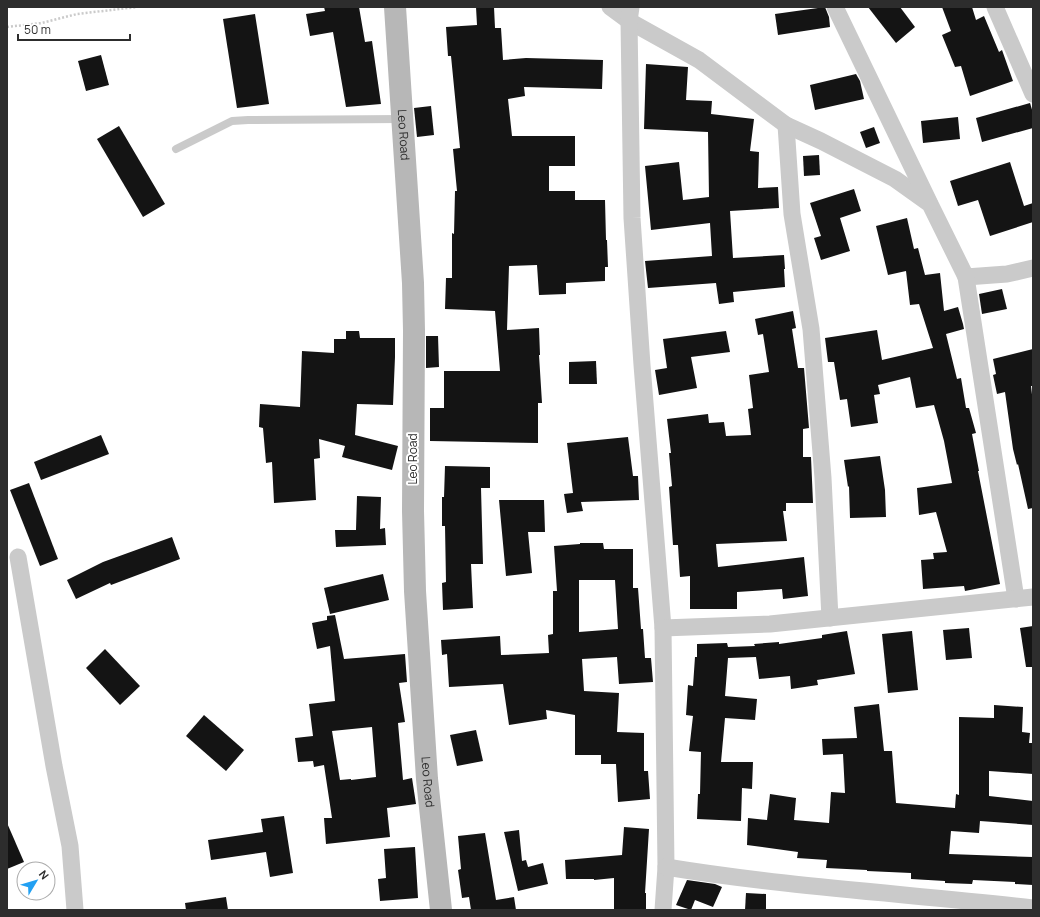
<svg xmlns="http://www.w3.org/2000/svg" width="1040" height="917" font-family="Manrope,sans-serif">
<style>
.building{fill:#141414;fill-rule:evenodd}
.lines{fill:none;stroke-linecap:round;stroke-linejoin:round}
.path{stroke:#cacaca;stroke-width:2.5;stroke-dasharray:2 2;stroke-linecap:butt}
.lane{stroke:#cacaca;stroke-width:8}
.street{stroke:#cacaca;stroke-width:17}
.secondary{stroke:#b7b7b7;stroke-width:22}
.labels{text-anchor:middle;stroke-width:4;stroke-linejoin:round;paint-order:stroke}
.street-label{font-size:12px;fill:#2d2d2d;stroke:#fff}
</style>
<rect width="100%" height="100%" fill="#fff"/>
<g class="building">
<polygon points="324,7 359,7 365,42 372,41 381,104 346,107 333,32 310,36 306,14 325,11"/>
<polygon points="476,7 494,7 495,28 501,28 503,60 526,58 603,60 602,89 524,87 525,96 508,99 512,136 575,136 575,166 549,166 549,191 575,191 575,200 605,200 606,240 607,240 608,267 605,267 605,281 566,283 566,294 539,295 537,265 509,266 507,330 539,328 540,355 539,355 542,403 538,403 538,443 430,441 430,408 444,408 444,371 500,371 495,311 445,309 446,278 452,278 452,233 454,234 455,191 457,191 453,149 460,148 451,56 448,56 446,27 477,25"/>
<polygon points="825,7 829,17 830,27 778,35 775,14"/>
<polygon points="868,7 900,7 915,27 896,43"/>
<polygon points="942,7 972,7 976,20 984,16 999,52 1002,50 1013,81 970,96 961,66 955,67 942,35 951,31"/>
<polygon points="255,14 269,104 237,108 223,19"/>
<polygon points="101,55 109,85 86,91 78,61"/>
<polygon points="646,64 688,67 686,100 712,101 711,114 754,119 750,151 759,152 758,188 778,187 779,208 730,211 733,258 784,255 785,269 784,269 785,287 733,292 734,302 719,304 716,283 648,288 645,261 712,256 710,223 651,230 645,166 679,162 683,200 709,197 708,132 644,129"/>
<polygon points="856,74 860,81 864,99 815,110 810,85"/>
<polygon points="1030,103 1033,113 1033,128 982,142 976,118"/>
<polygon points="431,106 434,135 417,137 414,108"/>
<polygon points="958,117 960,139 923,143 921,121"/>
<polygon points="119,126 165,204 143,217 97,139"/>
<polygon points="874,127 880,143 866,148 860,132"/>
<polygon points="819,155 820,175 804,176 803,156"/>
<polygon points="1010,162 1024,206 1033,203 1033,222 990,236 978,200 958,206 950,181"/>
<polygon points="854,189 861,211 840,218 850,251 821,260 814,238 821,236 810,203"/>
<polygon points="907,218 914,249 918,248 925,275 940,273 944,311 958,307 963,324 964,329 946,334 957,379 961,378 966,408 969,408 976,433 972,434 979,471 978,471 1000,584 965,591 964,586 923,589 921,560 934,559 933,553 947,552 936,512 919,515 917,488 952,483 944,441 934,405 916,408 910,377 878,385 880,394 874,395 878,423 851,427 847,399 840,400 834,362 828,362 825,338 877,330 882,360 933,348 919,304 910,305 906,271 888,275 876,226"/>
<polygon points="1002,289 1007,309 982,314 979,294"/>
<polygon points="793,311 796,328 792,329 798,368 804,368 809,428 803,429 803,457 811,457 813,503 786,503 786,511 783,511 787,541 716,544 718,567 804,557 808,596 783,599 782,589 737,592 737,609 690,609 690,576 680,577 678,545 673,545 669,487 672,486 669,453 671,453 667,419 708,414 709,423 724,422 726,436 751,435 748,409 753,408 749,375 769,372 763,334 758,335 755,319"/>
<polygon points="346,331 359,331 360,338 395,338 395,357 393,405 357,404 355,435 398,446 392,470 342,457 345,446 319,439 320,458 314,459 316,500 274,503 272,462 266,463 263,428 259,427 260,404 300,407 302,351 334,353 334,339 346,339"/>
<polygon points="726,331 730,352 691,357 697,388 659,395 655,370 667,368 663,339"/>
<polygon points="426,336 438,336 439,367 426,368"/>
<polygon points="1033,349 1033,386 1031,386 1033,403 1033,508 1028,509 1018,464 1017,465 1013,449 1005,392 997,394 993,375 996,374 993,359"/>
<polygon points="596,361 597,384 569,384 569,362"/>
<polygon points="101,435 109,454 41,480 34,462"/>
<polygon points="628,437 633,476 638,476 639,500 581,502 583,511 567,513 564,494 573,493 567,443"/>
<polygon points="880,456 885,490 886,517 850,518 849,486 848,487 844,460"/>
<polygon points="445,466 490,467 490,488 481,488 483,564 471,564 473,608 443,610 442,583 446,582 445,526 442,526 442,497 444,497"/>
<polygon points="29,483 58,559 40,566 10,490"/>
<polygon points="357,496 381,497 380,529 385,528 386,545 336,547 335,530 356,530"/>
<polygon points="499,500 544,500 545,532 528,532 532,573 506,576"/>
<polygon points="172,537 180,559 111,585 110,583 76,599 67,580 103,562"/>
<path d="M 580,543 L 603,543 L 604,549 L 633,549 L 633,588 L 638,588 L 641,629 L 643,629 L 645,658 L 651,658 L 653,682 L 619,684 L 617,657 L 582,659 L 584,691 L 619,693 L 617,732 L 644,733 L 644,771 L 648,771 L 650,799 L 618,802 L 616,764 L 601,764 L 601,755 L 575,755 L 575,715 L 546,710 L 547,719 L 509,725 L 503,684 L 449,687 L 447,654 L 442,655 L 441,640 L 500,636 L 501,655 L 549,653 L 548,635 L 553,634 L 553,591 L 557,591 L 554,546 L 580,544 ZM 579,580 L 615,580 L 618,629 L 579,632 Z"/>
<polygon points="383,574 389,600 330,614 324,588"/>
<path d="M 335,615 L 344,659 L 405,654 L 407,682 L 399,683 L 405,722 L 398,723 L 403,780 L 412,778 L 416,804 L 387,808 L 390,837 L 326,844 L 324,818 L 332,818 L 324,765 L 314,767 L 313,761 L 298,762 L 295,738 L 313,736 L 309,704 L 335,701 L 330,646 L 317,649 L 312,623 L 327,620 L 327,616 ZM 372,727 L 376,777 L 351,780 L 351,779 L 340,780 L 332,731 Z"/>
<polygon points="1033,626 1033,667 1026,667 1020,628"/>
<polygon points="969,628 972,658 946,660 943,630"/>
<polygon points="847,631 855,674 817,680 818,685 791,689 790,676 759,679 756,657 728,658 725,696 757,699 755,720 725,718 721,762 753,762 752,789 742,788 741,821 697,819 698,794 700,794 701,752 689,751 693,716 686,715 688,685 693,686 695,657 697,657 697,644 727,643 728,647 755,646 754,644 779,642 779,644 822,638 822,635"/>
<polygon points="912,631 918,690 888,693 882,634"/>
<polygon points="105,649 140,686 120,705 86,668"/>
<polygon points="879,704 884,751 892,751 896,803 955,808 956,794 959,795 959,717 994,718 994,705 1023,707 1022,732 1030,733 1029,743 1033,743 1033,774 989,771 989,796 1033,801 1033,825 980,821 979,833 951,831 949,854 1033,857 1033,885 1015,884 1015,882 973,880 972,884 945,883 945,881 911,879 911,873 867,871 867,870 826,868 827,860 797,858 798,852 747,845 748,818 767,820 770,794 796,798 794,820 829,823 831,792 845,793 843,754 823,755 822,739 857,738 854,707"/>
<polygon points="204,715 244,750 226,771 186,736"/>
<polygon points="476,730 483,761 457,766 450,735"/>
<polygon points="284,816 293,873 270,877 266,852 211,860 208,840 263,832 261,819"/>
<polygon points="7,823 24,862 7,869"/>
<polygon points="624,827 649,829 645,893 646,893 646,910 614,910 614,878 594,880 594,879 566,879 565,860 622,855"/>
<polygon points="519,830 522,861 526,860 528,867 543,863 548,884 518,891 504,832"/>
<polygon points="485,833 496,900 514,897 516,910 471,910 469,897 462,898 458,870 461,869 458,836"/>
<polygon points="415,847 418,898 380,901 378,879 386,878 384,849"/>
<polygon points="687,880 715,884 722,887 713,907 695,900 691,910 676,905"/>
<polygon points="746,893 766,894 766,910 745,910"/>
<polygon points="226,897 228,910 186,910 185,903"/>
</g>
<g class="lines">
<polyline class="path" points="7,27 42,23 77,14 137,7"/>
<polyline class="lane" points="176,149 232,121 248,120 402,119"/>
<g class="street">
<polyline points="610,7 629,21 699,60 786,125 821,141 895,179 930,204 966,277 1007,274 1033,268"/>
<polyline points="631,7 629,21 632,218 642,365 663,628 666,867 663,910"/>
<polyline points="835,7 929,202"/>
<polyline points="995,7 1033,94"/>
<polyline points="786,125 792,214 811,329 823,478 830,618"/>
<polyline points="966,277 1016,599"/>
<polyline points="18,557 54,766 70,846 75,910"/>
<polyline points="663,628 770,624 1033,597"/>
<path d="M 666,867 C 788,887 911,894 1033,908"/>
</g>
<path class="secondary" id="s1" d="M 395,7 L 413,283 L 414,331 L 413,511 L 415,591 L 427,779 L 441,910"/>
</g>
<g class="labels">
<g class="street-label">
<text dy="4" stroke="none"><textPath href="#s1" startOffset="128">Leo Road</textPath></text>
<text transform="translate(413 459) rotate(-90)" y="4">Leo Road</text>
<text dy="4" stroke="none"><textPath href="#s1" startOffset="776">Leo Road</textPath></text>
</g>
</g>
<rect width="1040" height="917" fill="none" stroke="#2d2d2d" stroke-width="16"/>
<g transform="translate(36 881) rotate(52)"><circle r="19" fill="#ffffff" stroke="#ababab"/>
<path d="M0-3L7 15L0 10L-7 15Z" fill="#22a0f2"/>
<text y="-6" font-size="11" font-weight="bold" text-anchor="middle" fill="#2d2d2d">N</text>
</g>
<path d="M18 34v6h112v-6" fill="none" stroke="#2d2d2d" stroke-width="2"/>
<text x="24" y="34" font-size="12" fill="#2d2d2d" stroke="#ffffff" stroke-width="3" paint-order="stroke">50 m</text>
</svg>
